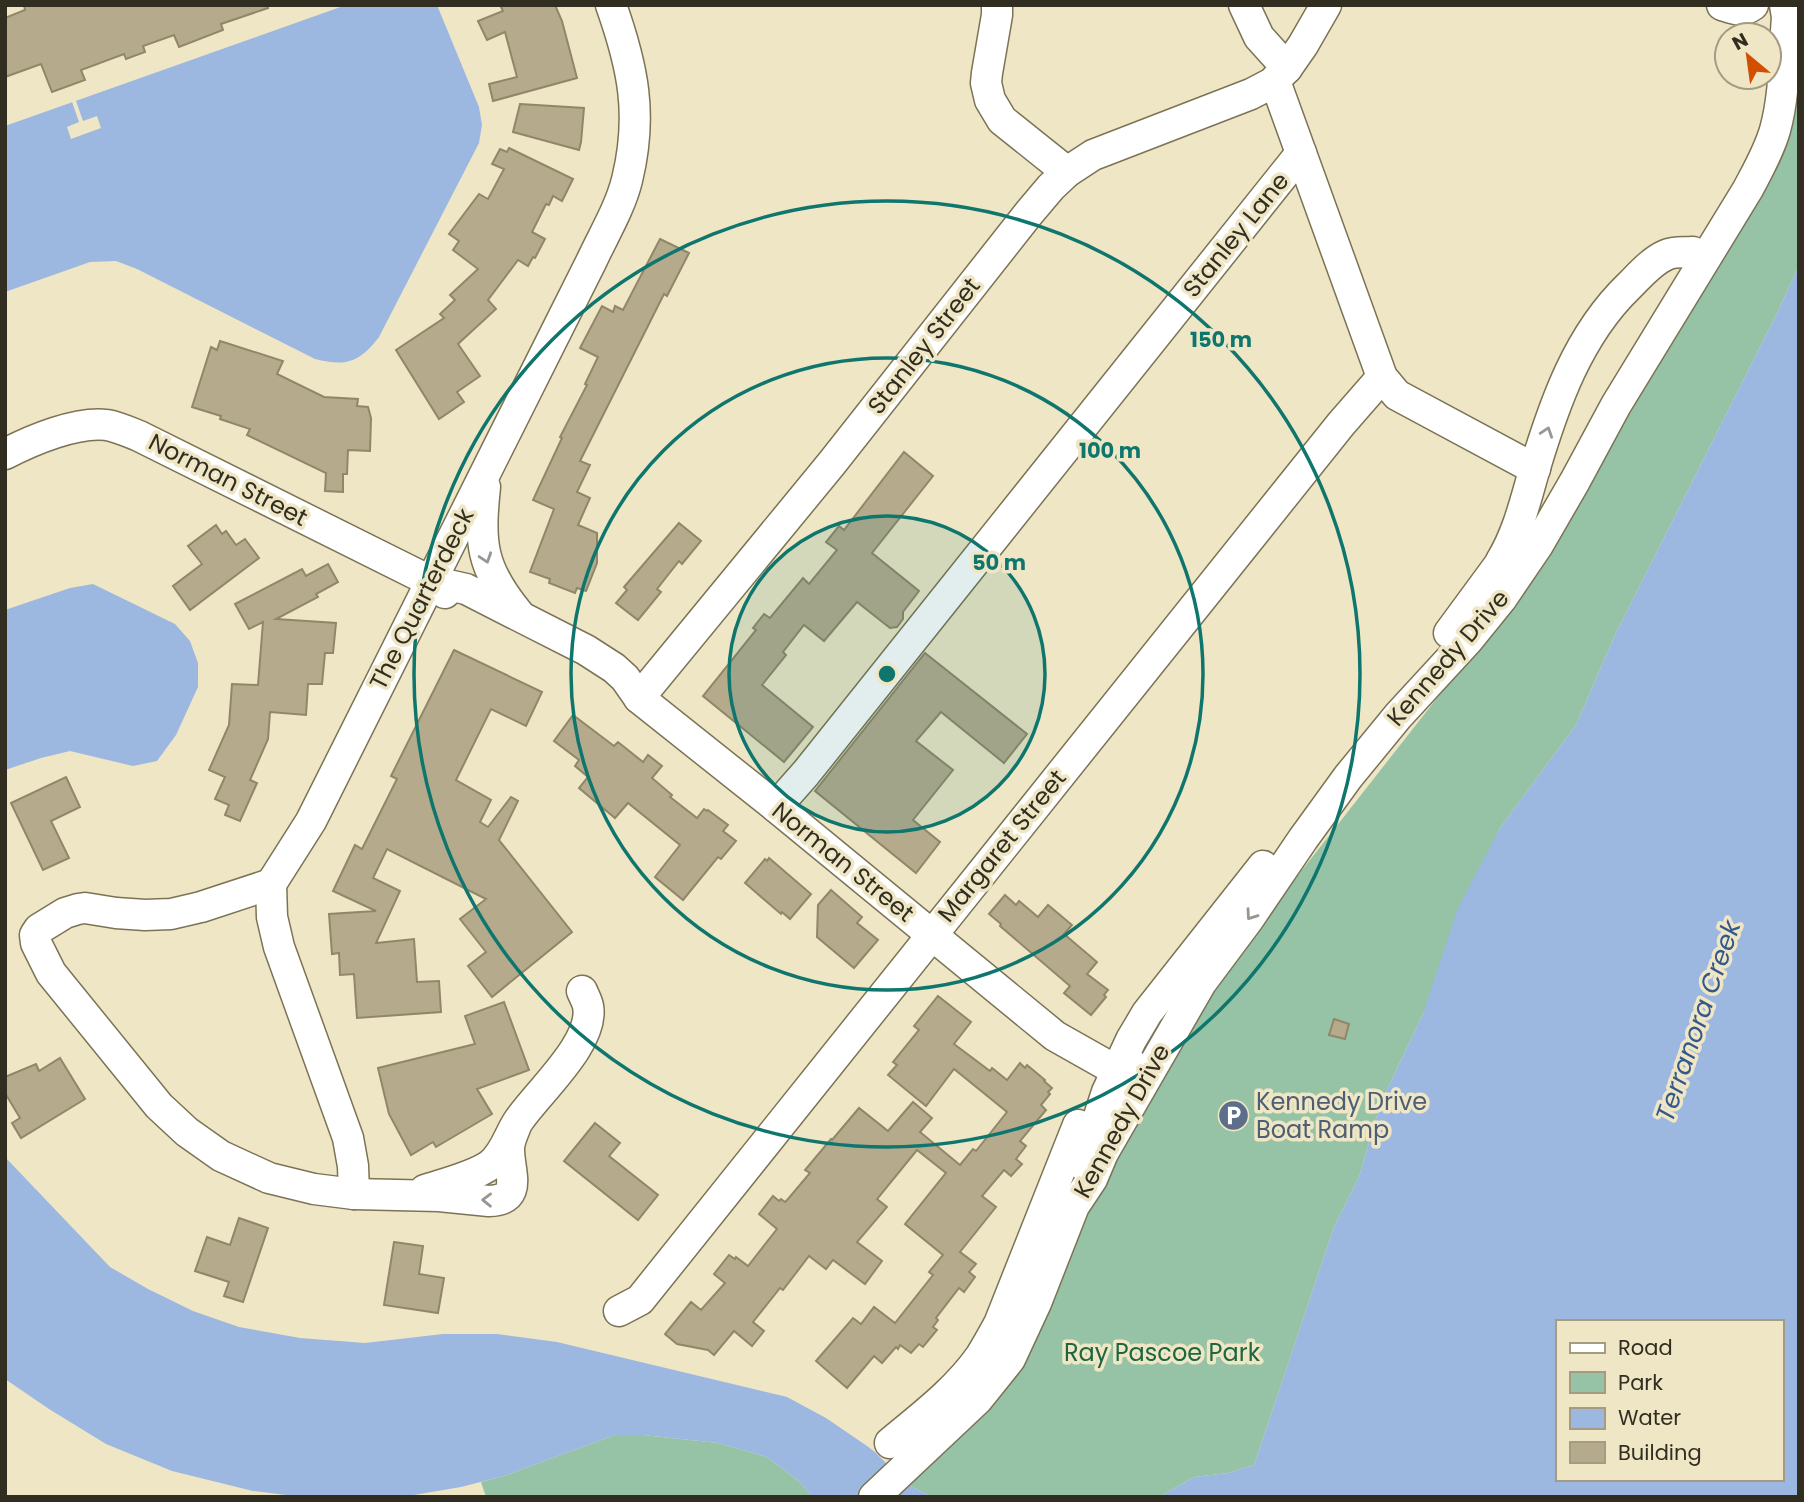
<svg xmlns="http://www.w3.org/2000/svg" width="1804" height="1502" font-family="Poppins,sans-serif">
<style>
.green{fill:#96c3a6}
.water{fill:#9cb8e0;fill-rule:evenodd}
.pier{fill:#efe6c5}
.building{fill:#b5ab8c;stroke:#908769;stroke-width:2}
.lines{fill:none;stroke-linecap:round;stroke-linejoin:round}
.minor-casing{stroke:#7b7355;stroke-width:33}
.minor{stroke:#fff;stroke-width:30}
.oneway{stroke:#989690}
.ring{fill:none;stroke:#0f766e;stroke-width:3.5}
.labels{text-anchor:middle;stroke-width:7;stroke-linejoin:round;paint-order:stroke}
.street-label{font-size:24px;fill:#312e21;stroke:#efe6c5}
.service-label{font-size:24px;fill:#4e5e75;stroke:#efe6c5;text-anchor:start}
.park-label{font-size:24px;fill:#1c6640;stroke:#efe6c5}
.water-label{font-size:26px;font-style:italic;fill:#33588c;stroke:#efe6c5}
.centre{fill:#0f766e;stroke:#efe6c5;stroke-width:3.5}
.ring-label{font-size:21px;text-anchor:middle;font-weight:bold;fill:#0f766e;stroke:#efe6c5;stroke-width:7;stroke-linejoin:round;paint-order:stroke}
</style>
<rect width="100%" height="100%" fill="#efe6c5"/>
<g class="green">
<polygon points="1799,5 1799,266 1776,315 1615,635 1576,725 1500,828 1423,1014 1381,1102 1359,1177 1334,1227 1254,1465 1228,1473 1194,1477 1159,1497 932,1497 907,1484 1110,1152 1199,1000 1272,903 1288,888 1448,684 1496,631 1504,611 1523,584 1539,570 1572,516 1702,285 1753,205"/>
<polygon points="615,1435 643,1435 718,1443 767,1457 800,1482 812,1497 486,1497 481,1482 504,1476"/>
</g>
<g class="water">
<path d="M 346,5 L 437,5 L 479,107 L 482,125 L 479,143 L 379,337 C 360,362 346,367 315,359 L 137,269 L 116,261 L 90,262 L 5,292 L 5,126 Z"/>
<path d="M 1799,266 L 1799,1497 L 1159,1497 L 1194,1477 L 1228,1473 L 1254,1465 L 1334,1227 L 1359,1177 L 1381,1102 L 1423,1014 L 1458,908 L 1500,828 L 1576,725 L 1615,635 L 1776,315 ZM 1557,1322 L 1781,1322 L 1781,1479 L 1557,1479 Z"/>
<polygon points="93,584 175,624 190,641 198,663 198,687 176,735 157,761 133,766 70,751 41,758 5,770 5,610 70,588"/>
<polygon points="5,1157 110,1267 148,1289 193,1311 239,1327 300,1338 365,1343 443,1334 497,1334 557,1342 787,1397 826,1418 867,1446 875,1452 907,1484 932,1497 812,1497 800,1482 767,1457 718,1443 643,1435 615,1435 504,1476 461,1487 414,1495 392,1497 302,1497 253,1491 172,1471 106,1444 49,1409 5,1379"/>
</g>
<polygon class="pier" points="75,98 83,121 97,116 101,128 71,139 67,127 79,122 71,99"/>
<g class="building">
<polygon points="24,5 267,5 268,8 221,24 223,30 179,47 174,35 143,46 145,52 126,59 124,54 81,70 85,80 52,92 41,64 5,77 5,18 25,10"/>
<polygon points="500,5 555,5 562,21 577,78 493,101 489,84 517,77 505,32 487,40 478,21 503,11"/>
<polygon points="520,104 584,108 581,142 579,150 513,132"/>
<polygon points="509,148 573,179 562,201 553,196 549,205 546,204 532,232 545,239 535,258 533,257 528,266 518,260 488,300 496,309 458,344 480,376 457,392 464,402 439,419 396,350 444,318 440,314 455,300 450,295 478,269 453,250 459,241 449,234 479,194 488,199 504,169 492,164 500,149 507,152"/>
<polygon points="660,239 689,253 667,296 664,294 580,461 590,465 577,492 590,498 578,525 597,533 597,563 586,591 577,588 575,593 549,583 550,579 530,572 554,509 533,500 562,438 560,437 587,385 585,384 598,357 580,348 602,306 613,312 615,306 623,310"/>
<polygon points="220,341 283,361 277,374 324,397 358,399 357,406 368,407 371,418 370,451 348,450 347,474 343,474 343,492 325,491 326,473 247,435 250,429 220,419 221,416 192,407 211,347 217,350"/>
<polygon points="904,452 933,476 872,553 919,591 903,612 903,619 897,627 890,628 857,602 824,641 804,625 783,652 786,655 762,685 813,727 784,762 703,696 756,630 753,628 764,614 770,618 803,578 809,584 837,550 826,542 839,526 844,530"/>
<polygon points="679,523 701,541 682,564 679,561 657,589 661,592 638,620 616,603 627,590 624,587"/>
<polygon points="216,525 222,534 226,531 236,545 245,539 259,558 190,610 173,586 202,564 188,546"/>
<polygon points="328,564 338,582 316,594 318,597 276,619 336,623 333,653 325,653 322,684 308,684 306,715 270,712 268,739 250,780 257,783 240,821 225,815 229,805 215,799 225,777 209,770 229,725 232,684 258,685 263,622 249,629 235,604 302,569 306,576"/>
<polygon points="454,650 542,692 526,726 491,709 456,780 491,800 480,822 488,827 511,797 518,801 499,840 572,932 492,997 468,966 486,952 460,919 486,899 387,849 373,878 400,891 376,943 414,939 417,982 439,981 441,1012 357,1018 354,974 340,975 339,953 332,954 329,914 376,911 333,891 355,845 362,849 397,779 391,776"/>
<polygon points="925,653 1027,734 1004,763 941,712 916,741 953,770 913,820 940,842 916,873 815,791"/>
<polygon points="573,715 614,746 618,742 643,762 648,755 662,766 652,778 672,795 670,797 697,818 704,809 707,811 708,810 728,825 723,831 736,841 721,859 718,857 683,900 655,877 680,845 628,803 615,818 579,788 588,777 575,766 579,760 554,741"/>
<polygon points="66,777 80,807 51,821 69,858 43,870 11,803"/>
<polygon points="769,858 811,894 790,919 782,912 781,914 745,883 765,859 767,861"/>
<polygon points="831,890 862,917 857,923 878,940 854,968 817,937 818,905"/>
<polygon points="1005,895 1016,905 1019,901 1038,917 1048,905 1072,925 1064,934 1097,962 1087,974 1108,990 1104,995 1106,997 1091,1015 1064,993 1070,986 1000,926 1001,924 989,914"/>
<polygon points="938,996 971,1022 954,1044 990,1071 992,1068 1007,1080 1020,1063 1025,1068 1027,1065 1045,1080 1044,1081 1052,1088 1048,1092 1050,1094 1041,1105 1046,1110 1020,1141 1026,1146 1016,1159 1022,1164 1011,1176 1004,1170 982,1196 996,1207 960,1252 976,1264 969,1272 975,1277 964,1292 959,1288 936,1318 938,1320 933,1327 937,1330 923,1347 919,1344 911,1353 900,1345 898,1349 896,1347 882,1363 874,1356 847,1388 816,1361 853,1318 861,1324 874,1307 895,1323 933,1275 929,1272 943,1255 905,1224 946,1173 917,1150 877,1199 887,1207 857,1242 882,1261 865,1284 833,1260 826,1269 809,1256 783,1290 780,1288 753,1322 764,1331 752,1346 734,1331 714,1355 708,1350 677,1344 665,1334 691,1302 701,1310 725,1283 714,1274 729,1255 735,1259 736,1257 748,1266 777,1229 759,1214 773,1196 779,1201 781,1199 785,1202 788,1199 810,1173 805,1170 831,1139 832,1140 859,1108 888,1131 913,1102 932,1118 920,1132 960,1165 973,1149 976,1151 1007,1112 954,1069 926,1106 888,1075 897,1065 893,1062 919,1030 914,1026"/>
<polygon points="504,1002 529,1070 477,1089 492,1114 436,1147 433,1142 411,1155 389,1114 378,1068 475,1044 465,1016"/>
<polygon points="1334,1019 1349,1024 1345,1039 1329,1035"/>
<polygon points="60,1058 85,1099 21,1138 12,1123 20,1118 5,1093 5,1077 36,1064 39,1071"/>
<polygon points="595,1123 620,1143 609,1156 658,1195 638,1220 564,1161"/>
<polygon points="239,1218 268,1228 243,1302 224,1296 229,1282 195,1271 207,1237 230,1245"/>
<polygon points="394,1242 423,1246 419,1274 444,1278 438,1313 384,1305"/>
</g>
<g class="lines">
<defs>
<g id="minor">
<polyline points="997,5 997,15 987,73 986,83 990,100 1002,120 1067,172"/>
<polyline points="1244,5 1259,37 1287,68"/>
<path d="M 1722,5 C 1734,9 1742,13 1753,5"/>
<polyline points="1275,81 1382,377 1397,395 1535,469"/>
<path d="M 5,454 C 32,440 77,421 107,425 C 118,427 129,432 139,436 L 430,581 L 445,593"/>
<path d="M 485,487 C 479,543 481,568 518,613"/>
<path d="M 1501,561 C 1518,533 1525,502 1534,471 C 1554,404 1578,335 1629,286 C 1640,275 1652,261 1666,255 C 1675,251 1684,253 1693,252"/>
<path d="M 430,581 L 466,589 L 586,650 L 614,668 L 625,678 L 639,698 L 776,807 L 1055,1036 L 1117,1071 C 1124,1072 1129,1072 1134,1066"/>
<polyline points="1449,633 1513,546"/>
<polyline points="639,698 832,463 1029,213 1051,187 1067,172 1093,155 1251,94 1272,83 1287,68 1303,45 1326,5"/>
<polyline points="776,807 806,773 1301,153"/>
<path d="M 271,884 L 201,907 L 171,914 L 145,915 L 116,913 L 85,908 L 78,909 L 65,913 L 39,929 L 35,935 L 36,943 L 51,973 L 159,1106 L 187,1132 L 221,1156 L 269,1178 L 314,1189 L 354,1194 L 439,1196 L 489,1201 C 524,1200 509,1173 509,1149 C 509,1142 512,1135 515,1128"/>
<polyline points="1083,1165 1107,1092 1131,1040 1147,1013 1263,866"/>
<path d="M 425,1190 C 443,1184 475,1176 490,1165 C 505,1154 509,1134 519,1120 C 539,1091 595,1042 588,1006 C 587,1001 584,996 582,991"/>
<path d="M 354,1194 L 353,1166 L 348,1138 L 279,947 L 272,917 L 271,884 L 311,821 L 592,260 C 604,234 620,208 627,180 C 643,115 633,67 611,5"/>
<polyline points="619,1311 640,1300 1341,424 1382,377"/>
<path d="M 890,1443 C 921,1417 956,1391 980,1357 C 987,1346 993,1335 999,1324 L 1078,1125"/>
<path d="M 874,1497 L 978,1399 L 1010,1359 L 1036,1303 L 1074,1206 L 1092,1179 L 1103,1153 L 1201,983 L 1248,920 L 1303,839 L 1348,777 L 1398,716 L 1468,640 L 1502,598 L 1538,545 L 1575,481 L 1616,405 L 1748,189 C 1758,170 1769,151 1775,130 C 1785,94 1784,54 1787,17 L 1785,5"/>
</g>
</defs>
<use href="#minor" class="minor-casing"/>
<use href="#minor" class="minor"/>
</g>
<defs><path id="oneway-chevron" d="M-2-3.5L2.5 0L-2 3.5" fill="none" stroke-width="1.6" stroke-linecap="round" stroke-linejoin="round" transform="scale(1.75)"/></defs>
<g class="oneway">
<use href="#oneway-chevron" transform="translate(1547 432) rotate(-71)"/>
<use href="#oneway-chevron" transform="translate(486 558) rotate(72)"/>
<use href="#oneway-chevron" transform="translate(1251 915) rotate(125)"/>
<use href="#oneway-chevron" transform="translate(487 1200) rotate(-179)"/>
</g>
<circle cx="887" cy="674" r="158" fill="#0f766e" fill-opacity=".12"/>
<g class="ring">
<circle cx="887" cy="674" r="158"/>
<circle cx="887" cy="674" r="316"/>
<circle cx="887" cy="674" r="473"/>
</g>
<defs>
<symbol id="parking-disc" viewBox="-11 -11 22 22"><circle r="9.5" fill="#5c6f8a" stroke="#efe6c5"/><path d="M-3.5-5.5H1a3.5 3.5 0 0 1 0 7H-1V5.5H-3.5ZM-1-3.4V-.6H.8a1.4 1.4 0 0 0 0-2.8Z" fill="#fff"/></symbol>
</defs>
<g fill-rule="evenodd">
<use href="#parking-disc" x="1216" y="1098" width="35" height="35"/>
</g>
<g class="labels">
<g class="street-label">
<text transform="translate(1236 235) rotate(-51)" y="8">Stanley Lane</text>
<text transform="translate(924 346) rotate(-52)" y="8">Stanley Street</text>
<text transform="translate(228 480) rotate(27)" y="8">Norman Street</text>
<text transform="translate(422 599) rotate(-63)" y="8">The Quarterdeck</text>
<text transform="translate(1448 658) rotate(-49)" y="8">Kennedy Drive</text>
<text transform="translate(1002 846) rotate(-51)" y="8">Margaret Street</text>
<text transform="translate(843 862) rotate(39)" y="8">Norman Street</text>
<text transform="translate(1122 1121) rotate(-61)" y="8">Kennedy Drive</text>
</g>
<g class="service-label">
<text x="1256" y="1110">Kennedy Drive<tspan x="1256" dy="28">Boat Ramp</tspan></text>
</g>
<g class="park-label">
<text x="1162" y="1361">Ray Pascoe Park</text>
</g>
<g class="water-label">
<text transform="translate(1698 1021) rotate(-71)" y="9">Terranora Creek</text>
</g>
</g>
<circle cx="887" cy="674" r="10" class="centre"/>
<g class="ring-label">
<text x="1221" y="347">150 m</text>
<text x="1110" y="458">100 m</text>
<text x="999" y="570">50 m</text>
</g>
<rect width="1804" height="1502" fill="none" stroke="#312e21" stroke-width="14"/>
<rect x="1556" y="1320" width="228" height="161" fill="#efe6c5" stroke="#a39c83" stroke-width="2"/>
<rect x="1570" y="1343" width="35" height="10" fill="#ffffff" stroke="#a39c83" stroke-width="2"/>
<text x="1618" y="1355" font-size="21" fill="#312e21">Road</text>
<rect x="1570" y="1372" width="35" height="21" fill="#96c3a6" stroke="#a39c83" stroke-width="2"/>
<text x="1618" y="1390" font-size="21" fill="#312e21">Park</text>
<rect x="1570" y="1408" width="35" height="21" fill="#9cb8e0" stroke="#a39c83" stroke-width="2"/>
<text x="1618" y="1425" font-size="21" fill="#312e21">Water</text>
<rect x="1570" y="1442" width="35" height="21" fill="#b5ab8c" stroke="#a39c83" stroke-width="2"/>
<text x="1618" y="1460" font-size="21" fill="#312e21">Building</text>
<g transform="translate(1748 56) rotate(331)"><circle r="33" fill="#efe6c5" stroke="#a39c83" stroke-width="2"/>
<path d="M0-5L12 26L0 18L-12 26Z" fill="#d24e00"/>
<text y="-10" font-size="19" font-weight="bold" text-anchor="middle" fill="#312e21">N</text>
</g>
</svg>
